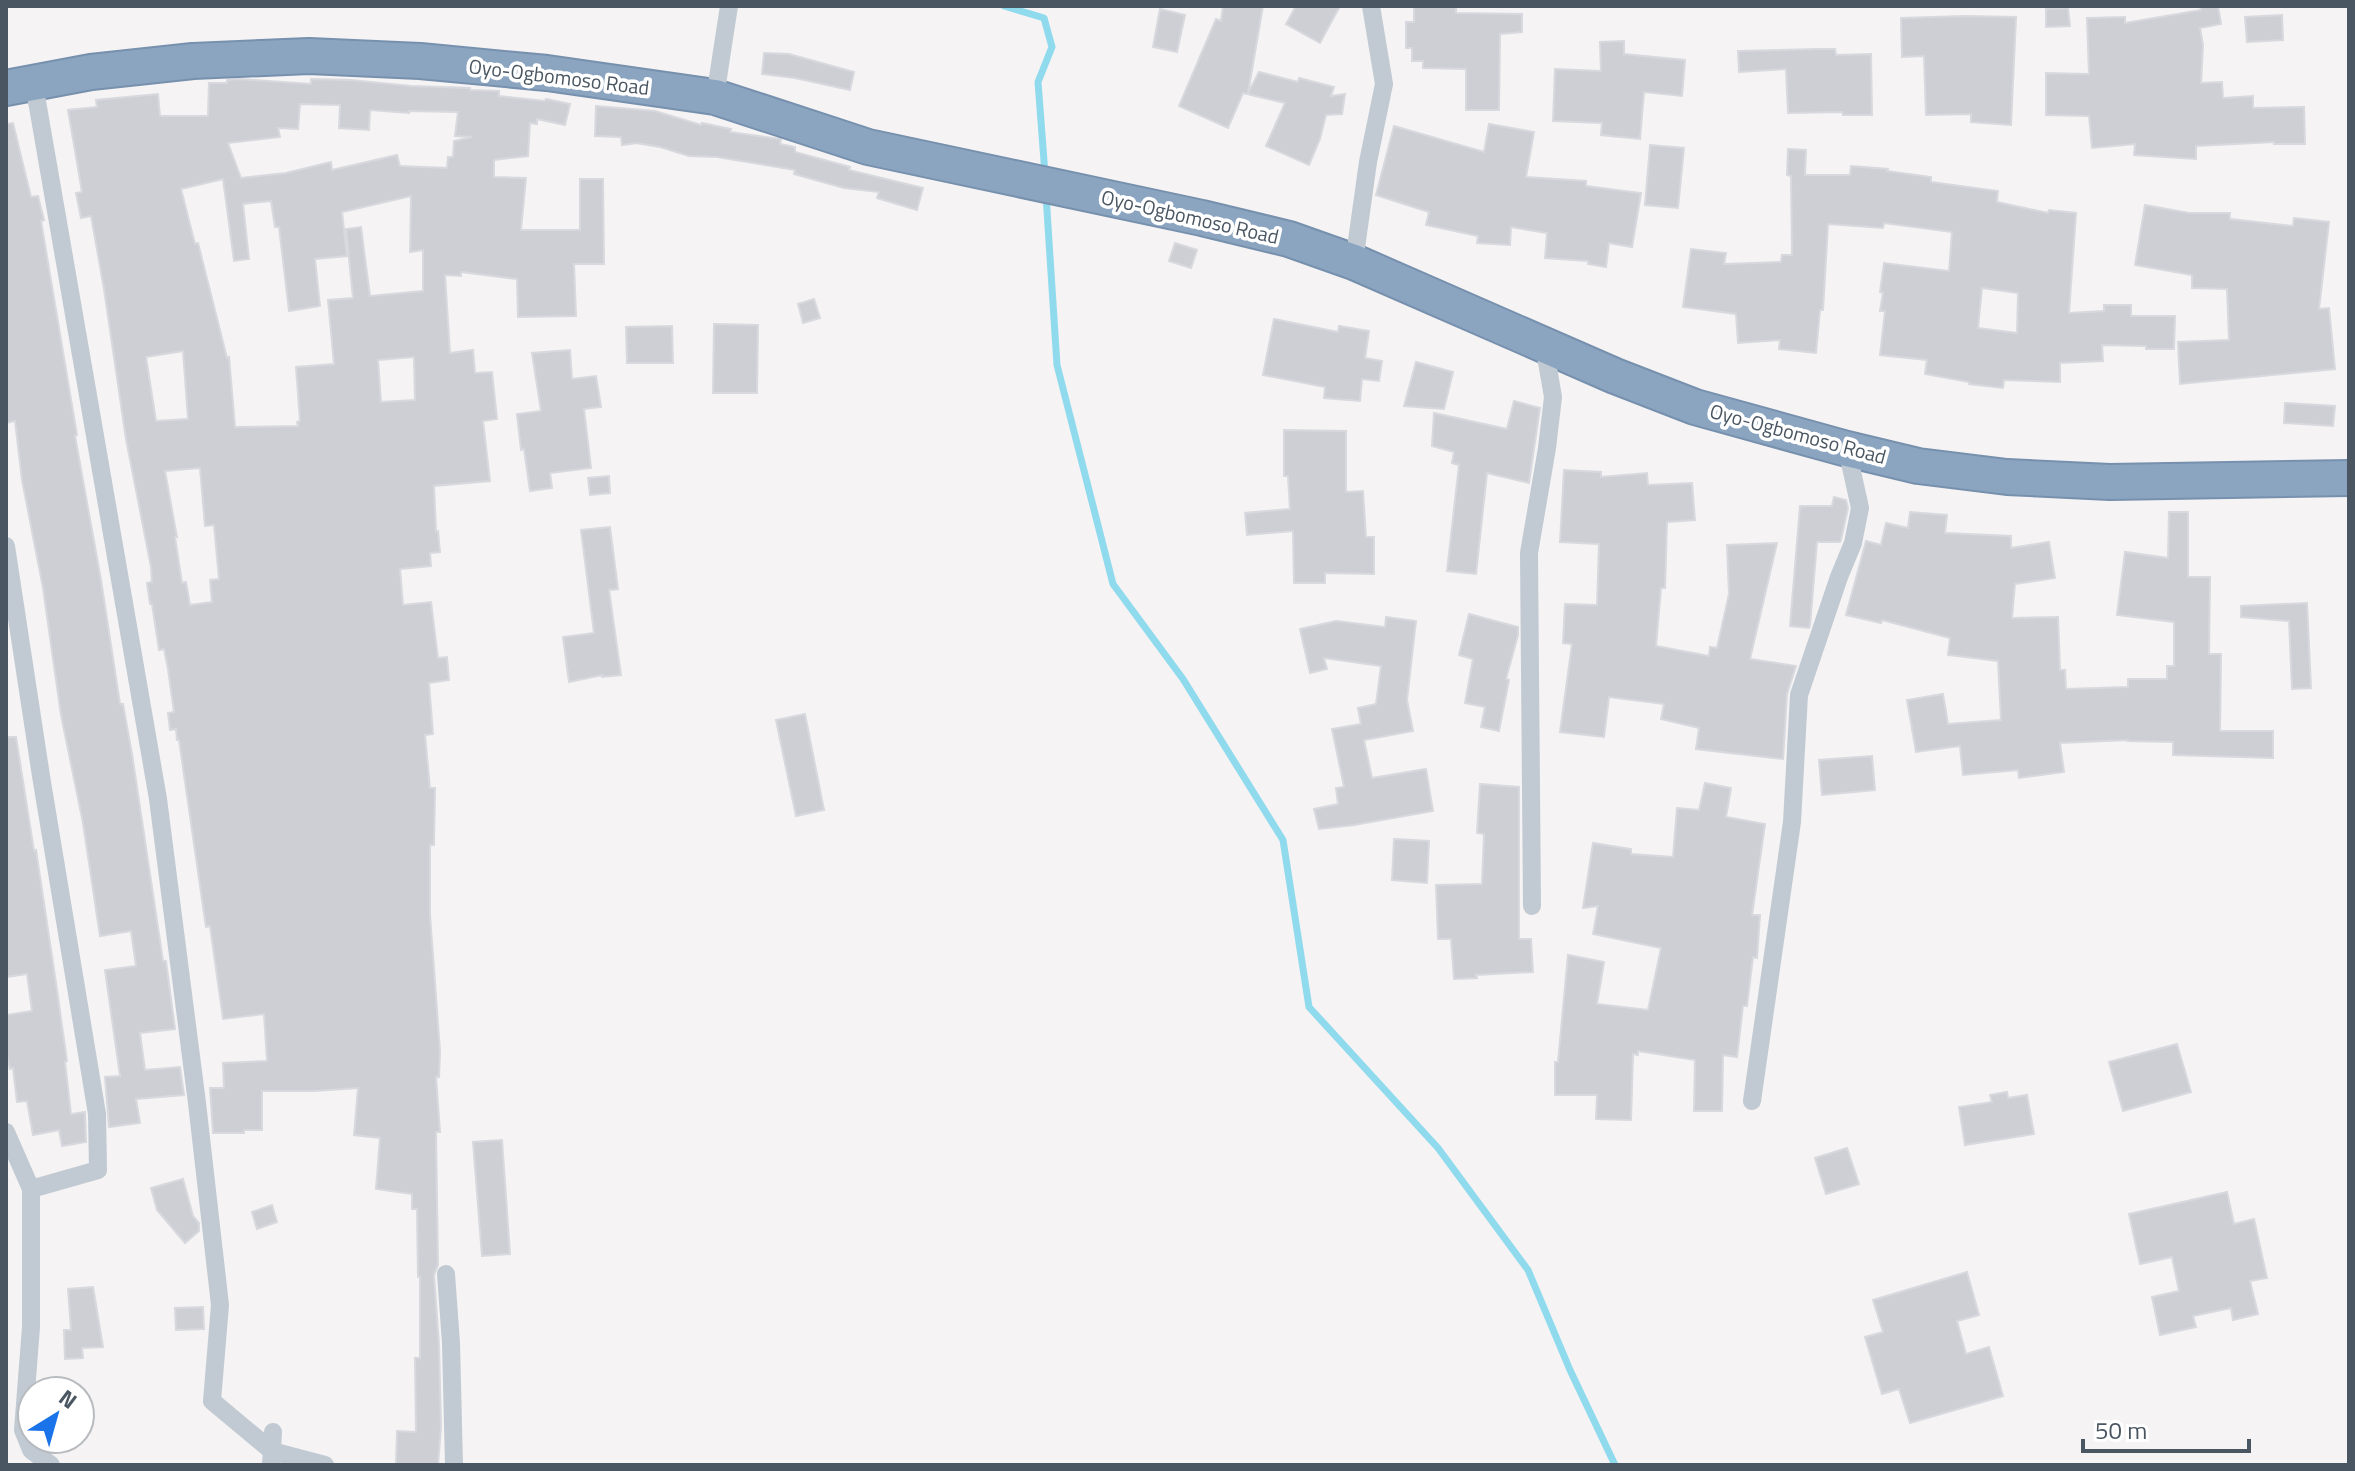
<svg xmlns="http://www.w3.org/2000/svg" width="2355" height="1471" font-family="'Titillium Web',sans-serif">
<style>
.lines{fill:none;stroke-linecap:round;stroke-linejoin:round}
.stream{stroke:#90daee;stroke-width:7}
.building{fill:#cdcfd5;stroke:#d7d9de;stroke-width:2;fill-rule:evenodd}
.highway-casing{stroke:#7690ad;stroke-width:38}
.street{stroke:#c1cad2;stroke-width:18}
.highway{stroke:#8ba5c1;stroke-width:34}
.labels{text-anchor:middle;stroke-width:7;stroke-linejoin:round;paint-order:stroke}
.street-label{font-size:20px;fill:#4a5661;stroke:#fff}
</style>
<rect width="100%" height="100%" fill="#f5f3f3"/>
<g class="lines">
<g class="stream">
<polyline points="1004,6 1044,18 1052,47 1038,82 1045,174"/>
<polyline points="1046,195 1057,365 1113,584 1183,679 1283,840 1309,1007 1438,1148 1528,1270 1570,1370 1615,1465"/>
</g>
</g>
<g class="building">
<polygon points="1223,6 1263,6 1248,93 1259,72 1298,82 1299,78 1334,87 1331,96 1345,94 1342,114 1326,115 1320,139 1309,165 1266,146 1285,103 1243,93 1228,128 1179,106 1216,19 1221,21"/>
<polygon points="1296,6 1340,6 1320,43 1286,24"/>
<polygon points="1414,6 1456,6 1456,13 1522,14 1522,32 1500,34 1499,110 1466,110 1466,69 1423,68 1423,61 1412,61 1412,48 1406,48 1406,22 1414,22"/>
<polygon points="2200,6 2218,6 2221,24 2200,28 2203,45 2201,83 2222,82 2223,98 2253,96 2253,108 2304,107 2305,144 2274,144 2274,142 2196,146 2196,159 2134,155 2135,144 2092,148 2089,116 2046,115 2046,73 2089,74 2087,18 2125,17 2125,23 2201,10"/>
<polygon points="2068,8 2070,26 2046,27 2046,9"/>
<polygon points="1160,9 1185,15 1177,52 1153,47"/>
<polygon points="2282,15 2283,40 2247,42 2245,17"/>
<polygon points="1965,16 2016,17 2011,125 1971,122 1971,114 1926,115 1924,56 1902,57 1901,18"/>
<polygon points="1624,41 1624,54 1685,60 1682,96 1644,92 1640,139 1601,135 1602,123 1553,121 1555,69 1601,71 1600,42"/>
<polygon points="1817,49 1835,49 1836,55 1871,54 1872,115 1843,115 1842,112 1788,113 1786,69 1739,72 1738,51"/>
<polygon points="764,53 789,54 854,72 850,90 795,78 762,74"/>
<path d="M 239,79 L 311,84 L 311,79 L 350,80 L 411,86 L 470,88 L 470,90 L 499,91 L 499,96 L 545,101 L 546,99 L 570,104 L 565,125 L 537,119 L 537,124 L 530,123 L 528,156 L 494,160 L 494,177 L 526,178 L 521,230 L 580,230 L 580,179 L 603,179 L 604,264 L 574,264 L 576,316 L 518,317 L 517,279 L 461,272 L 461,276 L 445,275 L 450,353 L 473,350 L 475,373 L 492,372 L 497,419 L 483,421 L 490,481 L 434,486 L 436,531 L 438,531 L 440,552 L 430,553 L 431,566 L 400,569 L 403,605 L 431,602 L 438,658 L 447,657 L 449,680 L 429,683 L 433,734 L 425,735 L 430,788 L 435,788 L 434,845 L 430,845 L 430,915 L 440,1051 L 439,1077 L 436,1077 L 440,1132 L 436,1132 L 438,1265 L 434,1275 L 439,1344 L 441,1427 L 438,1465 L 396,1465 L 397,1431 L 416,1432 L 415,1358 L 420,1358 L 420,1277 L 418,1277 L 417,1209 L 412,1209 L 412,1194 L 376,1189 L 380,1138 L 354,1135 L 358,1088 L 314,1091 L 262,1091 L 262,1130 L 244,1130 L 244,1133 L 213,1133 L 210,1088 L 224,1088 L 223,1063 L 267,1061 L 264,1014 L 223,1019 L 210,926 L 206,927 L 179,740 L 177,740 L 176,729 L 170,730 L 168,713 L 174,712 L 168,669 L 164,649 L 159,650 L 152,604 L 150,604 L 147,583 L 152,582 L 151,567 L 126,439 L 104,289 L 91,216 L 81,218 L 76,193 L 82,192 L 68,110 L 97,107 L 96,100 L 158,94 L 160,116 L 208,116 L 209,83 L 227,83 L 227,80 ZM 300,104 L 340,105 L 339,128 L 369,130 L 370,110 L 409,113 L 409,111 L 458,112 L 455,136 L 472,137 L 454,141 L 453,157 L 448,157 L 447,168 L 400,166 L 397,155 L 332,170 L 331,162 L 286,173 L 241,178 L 228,143 L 280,137 L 278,128 L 298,129 ZM 223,179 L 234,261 L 249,259 L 243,204 L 271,201 L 275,227 L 279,227 L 289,311 L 320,306 L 315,259 L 347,256 L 342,212 L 411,196 L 410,252 L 423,250 L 423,291 L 370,296 L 361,227 L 346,229 L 353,298 L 328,300 L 334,364 L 296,367 L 300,421 L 297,422 L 298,426 L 235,427 L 229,357 L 227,358 L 198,243 L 195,244 L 181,189 ZM 183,351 L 188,419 L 156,421 L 146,357 ZM 414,357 L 415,400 L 381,402 L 378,360 ZM 200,468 L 205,526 L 214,525 L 219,579 L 210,580 L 212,602 L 190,605 L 186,582 L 182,583 L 175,537 L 177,537 L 165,471 Z"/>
<polygon points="596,106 655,111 701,125 702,123 731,129 730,132 781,139 780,144 795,147 795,152 850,167 849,170 923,188 917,210 877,198 879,192 844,188 794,174 795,170 717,157 689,156 660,147 636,143 622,145 621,137 595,136"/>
<polygon points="13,123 31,197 38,196 44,220 41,221 77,435 75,436 101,580 120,704 123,704 132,754 163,961 166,961 175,1029 140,1033 145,1070 180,1067 184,1095 136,1099 140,1123 109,1127 105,1077 120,1076 105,970 136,966 131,931 100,936 83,823 61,715 43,588 22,480 15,421 6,423 6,124"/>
<polygon points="1489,124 1534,132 1526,177 1586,181 1586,186 1641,193 1632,247 1609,243 1606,267 1588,264 1588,261 1545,258 1547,233 1511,227 1510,245 1477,243 1478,236 1426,225 1429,212 1376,195 1394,126 1484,152"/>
<polygon points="1650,145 1684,148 1678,208 1645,205"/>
<path d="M 1788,149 L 1806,150 L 1805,175 L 1850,175 L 1851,166 L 1888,169 L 1887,171 L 1931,177 L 1931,182 L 1998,191 L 1997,202 L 2048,213 L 2049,210 L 2076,213 L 2069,313 L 2104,311 L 2104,305 L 2131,305 L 2131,316 L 2175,316 L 2174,349 L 2146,349 L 2146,346 L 2102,345 L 2103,361 L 2060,363 L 2060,382 L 2004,380 L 2003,388 L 1969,384 L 1969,382 L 1925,374 L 1927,360 L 1880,355 L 1885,311 L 1880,311 L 1883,293 L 1880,292 L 1884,263 L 1949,271 L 1952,232 L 1884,223 L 1883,228 L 1828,224 L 1823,310 L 1820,310 L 1816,353 L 1779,349 L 1780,340 L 1738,343 L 1736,314 L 1683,307 L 1691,249 L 1726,253 L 1724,264 L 1781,262 L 1782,255 L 1792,255 L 1791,176 L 1787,175 ZM 1982,288 L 2018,293 L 2017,333 L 1978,328 Z"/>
<polygon points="2145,205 2189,213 2230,213 2230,219 2293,226 2294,218 2329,222 2319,309 2329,308 2335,369 2180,384 2178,342 2229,340 2227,289 2192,288 2192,275 2135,265"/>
<polygon points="1175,243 1197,250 1191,268 1169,261"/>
<polygon points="814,299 820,318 803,323 798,304"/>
<polygon points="1274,319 1338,332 1339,326 1369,331 1365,358 1382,361 1379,381 1362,379 1360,401 1324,398 1325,387 1263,375"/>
<polygon points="714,324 758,325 757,393 713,393"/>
<polygon points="672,326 673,363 627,363 626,327"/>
<polygon points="570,350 572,379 596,376 601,407 584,409 591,468 550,473 552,488 530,491 524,449 521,450 517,414 541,411 532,353"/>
<polygon points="1416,362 1453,372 1444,409 1404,406"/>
<polygon points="1514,401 1540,408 1529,483 1487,473 1476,574 1447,571 1459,465 1452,463 1454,452 1432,446 1434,413 1507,429"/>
<polygon points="2285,403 2335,406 2333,426 2284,423"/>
<polygon points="1284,430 1346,431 1346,492 1363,491 1366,537 1374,537 1374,574 1325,573 1325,583 1294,583 1293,531 1247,535 1245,513 1290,509 1288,476 1284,476"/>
<polygon points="1564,470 1601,472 1601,477 1647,473 1648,485 1692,483 1695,520 1667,522 1665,588 1661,588 1656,646 1709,656 1710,647 1717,648 1729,594 1727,545 1777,543 1750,659 1796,666 1787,694 1783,759 1696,749 1699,728 1661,719 1664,704 1609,697 1604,737 1560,732 1572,644 1563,643 1565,604 1597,605 1599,544 1560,542"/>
<polygon points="609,476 610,493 590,495 588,478"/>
<polygon points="1834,497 1846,500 1848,508 1841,540 1840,542 1817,542 1810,626 1809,628 1790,626 1800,506 1832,506"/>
<polygon points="1910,512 1947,515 1945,533 2011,536 2011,548 2049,542 2055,578 2015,584 2012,618 2058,617 2060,670 2065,670 2066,689 2128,687 2128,679 2167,679 2167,666 2174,666 2174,622 2117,615 2125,552 2168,558 2169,512 2188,512 2188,577 2210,577 2209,654 2221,654 2220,731 2273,731 2273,758 2173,755 2173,742 2128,741 2128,740 2060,743 2064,772 2019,778 2018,770 1963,775 1960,746 1916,752 1907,700 1943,694 1948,724 2001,720 1998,661 1948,655 1950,638 1882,620 1881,623 1846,615 1866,541 1881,545 1886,523 1908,528"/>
<polygon points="610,527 618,589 609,590 621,675 602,677 602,675 569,682 563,637 594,633 581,530"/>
<polygon points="2307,603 2311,688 2292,689 2289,621 2241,617 2241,606"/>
<polygon points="1469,614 1518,627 1518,635 1506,679 1509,680 1499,731 1481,727 1485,707 1465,703 1473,659 1459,655"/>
<polygon points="1386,617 1416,621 1407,700 1413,731 1364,740 1372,778 1426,769 1433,811 1354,825 1319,829 1314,809 1338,804 1336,788 1344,787 1332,729 1361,724 1358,708 1376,704 1381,666 1324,658 1327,669 1310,673 1300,629 1336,621 1385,627"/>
<polygon points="805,714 824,810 796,816 776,720"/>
<polygon points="6,737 16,737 34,851 36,850 56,983 67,1061 65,1062 71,1114 85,1112 86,1142 62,1146 59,1130 33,1135 27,1101 17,1102 13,1068 10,1069 6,1051 6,1015 32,1011 27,974 6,977"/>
<polygon points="1872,756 1875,790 1822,795 1819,760"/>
<polygon points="1705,783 1731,788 1726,817 1765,824 1752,915 1760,915 1757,958 1753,957 1747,1006 1743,1006 1737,1057 1723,1055 1722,1111 1694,1111 1695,1060 1638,1051 1638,1055 1633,1054 1631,1120 1596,1119 1597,1095 1555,1095 1555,1062 1558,1062 1568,955 1604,962 1597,1004 1648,1010 1661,948 1593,934 1598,906 1583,908 1593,843 1631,849 1631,854 1673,857 1677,808 1699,810"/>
<polygon points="1480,784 1519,787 1519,939 1531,939 1533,972 1476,975 1477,978 1454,979 1451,939 1438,939 1436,885 1482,884 1484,834 1477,833"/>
<polygon points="1394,839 1429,841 1427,883 1392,880"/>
<polygon points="2177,1044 2191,1092 2123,1111 2109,1062"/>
<polygon points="2007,1092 2008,1098 2027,1095 2034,1134 1965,1145 1959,1107 1992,1102 1990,1095"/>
<polygon points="502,1140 510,1254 482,1256 473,1142"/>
<polygon points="1847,1148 1859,1184 1826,1194 1815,1158"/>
<polygon points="183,1179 193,1216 199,1223 199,1231 185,1243 157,1210 151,1188"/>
<polygon points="2227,1192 2234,1224 2254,1219 2267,1278 2250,1281 2258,1314 2233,1320 2231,1308 2193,1316 2196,1327 2160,1335 2152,1297 2179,1291 2172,1257 2140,1264 2129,1214"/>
<polygon points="272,1205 277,1222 257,1229 252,1212"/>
<polygon points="1967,1272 1979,1315 1957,1321 1966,1354 1989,1347 2003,1396 1910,1423 1899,1389 1882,1394 1865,1337 1883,1332 1873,1300"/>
<polygon points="93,1287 103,1347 82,1348 83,1358 65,1359 64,1330 71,1330 68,1289"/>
<polygon points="203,1307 204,1329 176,1330 175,1308"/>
</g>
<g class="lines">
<defs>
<polyline id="highway" points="6,88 91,72 193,61 309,56 420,61 547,73 715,97 868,147 1202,218 1289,239 1354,262 1615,376 1695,407 1847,449 1918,466 2007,477 2110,482 2349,478"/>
</defs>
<use href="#highway" class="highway-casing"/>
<g class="street">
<polyline points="34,84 158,799 197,1103 220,1305 212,1401 272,1451 325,1465"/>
<polyline points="715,97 729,6"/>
<polyline points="1354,262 1368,162 1384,84 1371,6"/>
<polyline points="6,546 41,776 97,1114 98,1170 31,1189"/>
<polyline points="1532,906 1529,553 1547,448 1553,397 1544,345"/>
<polyline points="1752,1101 1792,822 1799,695 1839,577 1853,543 1860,508 1847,449"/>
<polyline points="6,1132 31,1189 31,1327 23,1430 31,1450 51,1465"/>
<polyline points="446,1274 451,1343 454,1465"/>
<polyline points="271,1465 273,1432"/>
</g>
<use href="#highway" class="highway"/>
</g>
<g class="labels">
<g class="street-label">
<text transform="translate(559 77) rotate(7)" y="7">Oyo-Ogbomoso Road</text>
<text transform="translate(1190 217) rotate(13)" y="7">Oyo-Ogbomoso Road</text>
<text transform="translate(1798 434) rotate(15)" y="7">Oyo-Ogbomoso Road</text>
</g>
</g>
<rect width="2355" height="1471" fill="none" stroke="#4a5661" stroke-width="16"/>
<g transform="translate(56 1415) rotate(37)"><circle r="38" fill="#ffffff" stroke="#b7bbc0" stroke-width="2"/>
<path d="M0-6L14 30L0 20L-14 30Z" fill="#1a73e8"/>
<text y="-12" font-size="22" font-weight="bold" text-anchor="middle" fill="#4a5661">N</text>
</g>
<path d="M2083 1439v12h166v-12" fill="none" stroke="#4a5661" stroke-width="4"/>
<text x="2095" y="1439" font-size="24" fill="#4a5661" stroke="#ffffff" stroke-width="6" paint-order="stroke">50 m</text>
</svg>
